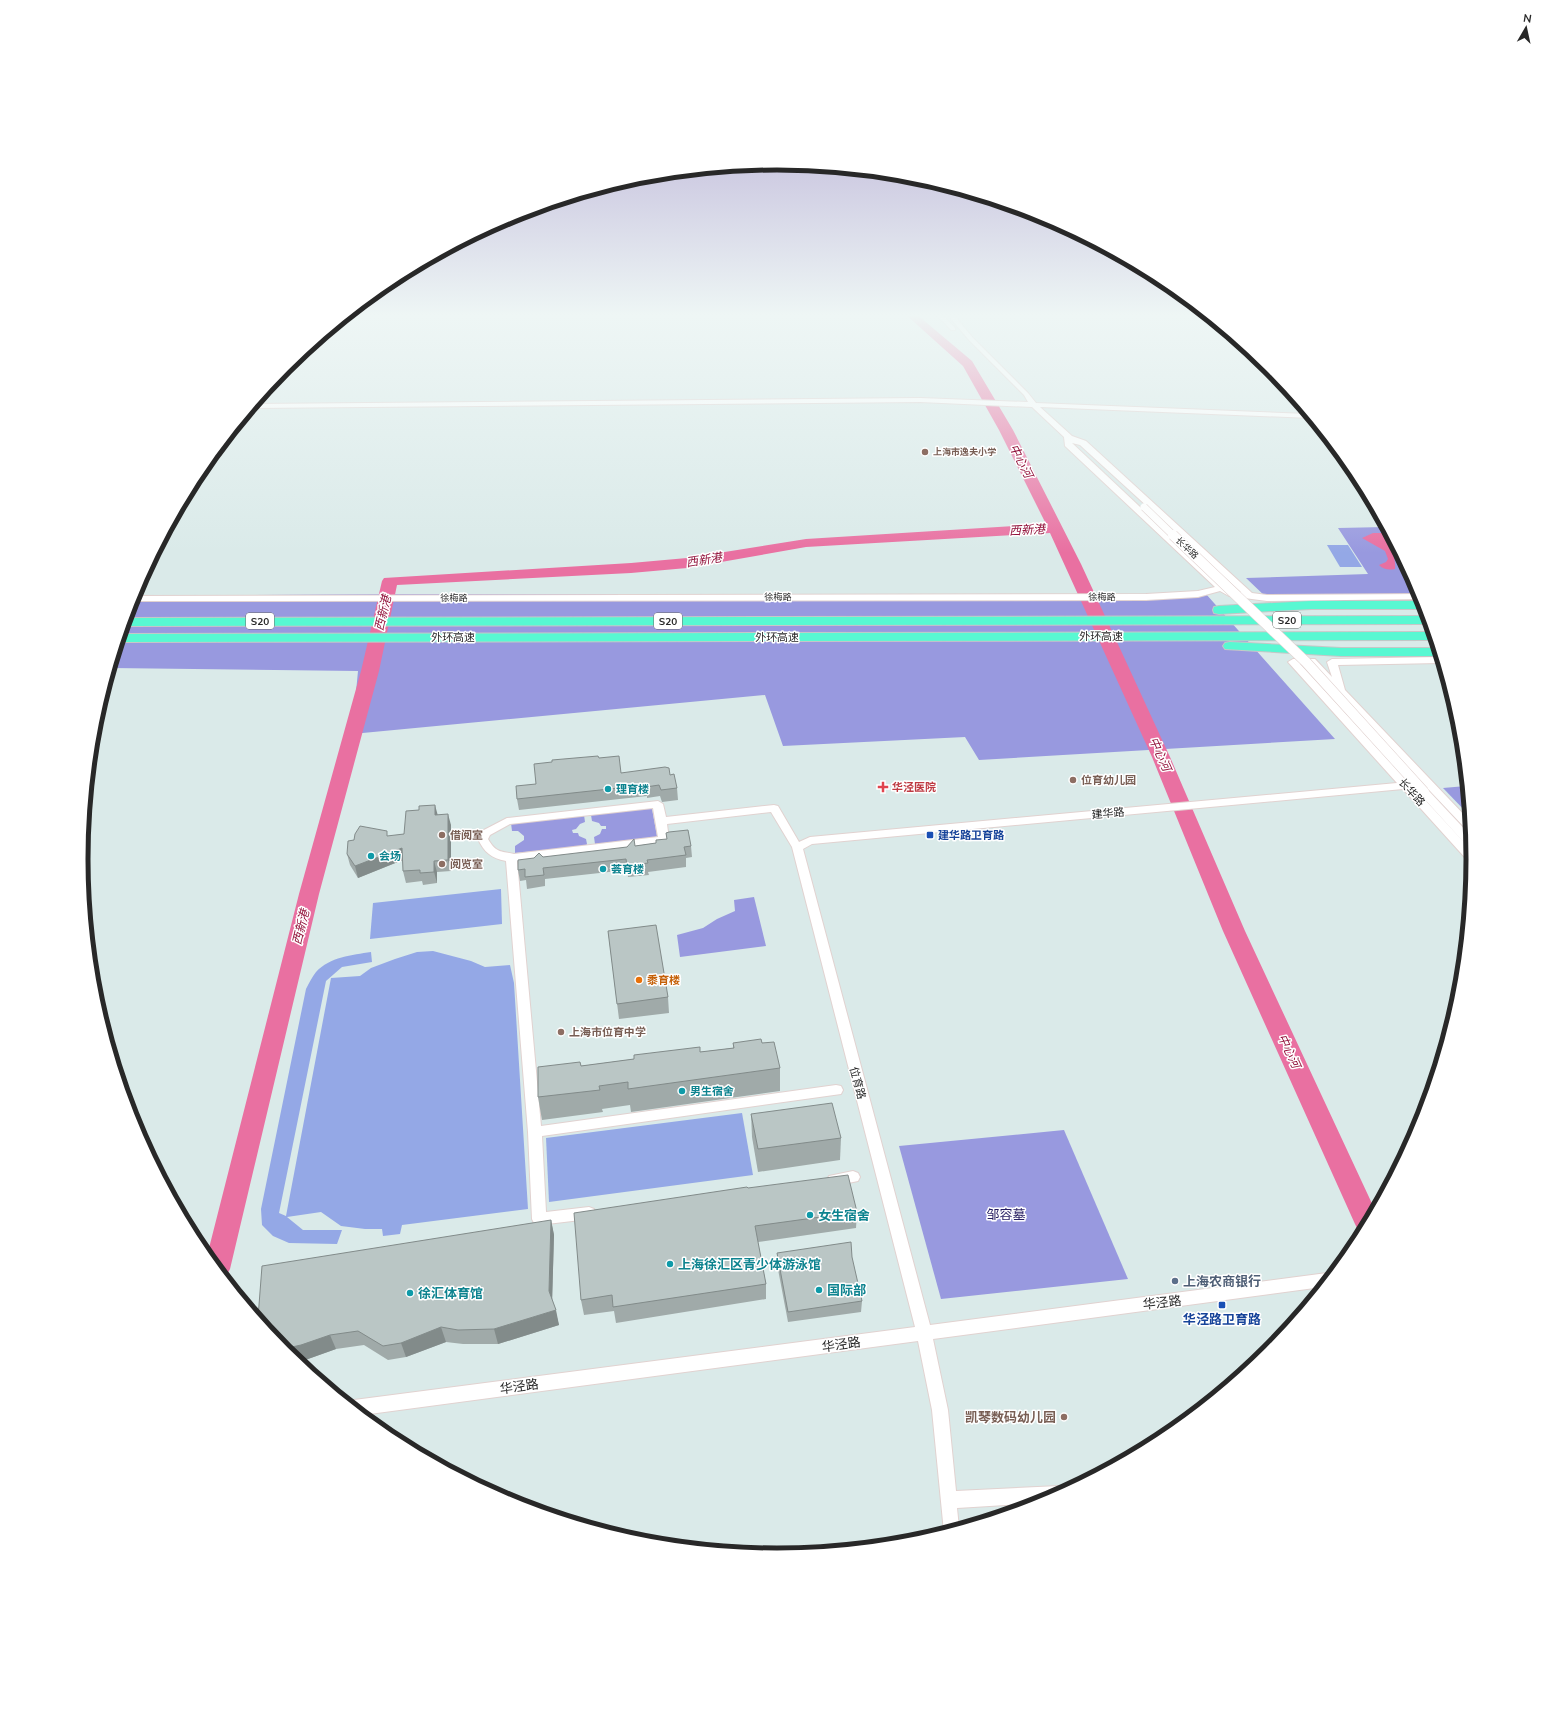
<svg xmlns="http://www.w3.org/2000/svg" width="1554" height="1718" font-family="Mulish,'Noto Sans SC',sans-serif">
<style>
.green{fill:#9899df}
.pitch{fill:#94a8e6}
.water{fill:#e970a1}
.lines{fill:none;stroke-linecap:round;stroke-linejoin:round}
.river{fill:#e970a1;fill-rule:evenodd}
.minor-casing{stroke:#e1d2d0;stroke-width:2}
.highway-casing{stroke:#c7c7c7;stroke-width:2}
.minor{fill:#fff;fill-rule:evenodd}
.highway{fill:#58f8d2;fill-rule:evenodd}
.minor-bridge-far1-casing{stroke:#e1d2d0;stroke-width:8;stroke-linecap:butt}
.minor-bridge-casing{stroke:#e1d2d0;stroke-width:11;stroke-linecap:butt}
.minor-bridge-far1{stroke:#fff;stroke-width:7}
.minor-bridge{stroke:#fff;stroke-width:10}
.wall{fill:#a0aaa9}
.shaded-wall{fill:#828b8a}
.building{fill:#bac6c5;stroke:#828b8a}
.education-dot{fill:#8d6e63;stroke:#fff;stroke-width:1.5}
.health-dot{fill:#e0444e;stroke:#fff;stroke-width:1.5}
.culture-dot{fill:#0f9aa8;stroke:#fff;stroke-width:1.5}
.transit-dot{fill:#1a4fb4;stroke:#fff;stroke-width:1.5}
.food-dot{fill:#e8710a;stroke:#fff;stroke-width:1.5}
.service-dot{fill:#5c6f8a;stroke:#fff;stroke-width:1.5}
.labels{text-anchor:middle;stroke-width:3;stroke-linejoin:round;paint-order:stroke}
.far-education-label{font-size:9px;font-weight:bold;fill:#785e54;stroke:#fff;text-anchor:start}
.far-street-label{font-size:9px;fill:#282828;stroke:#fff}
.shield{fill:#fff;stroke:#686868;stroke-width:1}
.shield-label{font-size:10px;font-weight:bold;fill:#282828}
.street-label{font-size:11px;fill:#282828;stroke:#fff}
.education-label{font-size:11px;font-weight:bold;fill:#785e54;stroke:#fff;text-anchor:start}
.health-label{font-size:11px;font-weight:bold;fill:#be3a42;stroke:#fff;text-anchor:start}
.culture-label{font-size:11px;font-weight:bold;fill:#0d838f;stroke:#fff;text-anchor:start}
.transit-label{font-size:11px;font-weight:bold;fill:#164399;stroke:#fff;text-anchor:start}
.food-label{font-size:11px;font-weight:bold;fill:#c56008;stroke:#fff;text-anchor:start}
.water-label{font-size:12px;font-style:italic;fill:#92123b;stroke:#fff}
.near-park-label{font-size:13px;fill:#251c61;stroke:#fff}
.near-culture-label{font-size:13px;font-weight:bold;fill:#0d838f;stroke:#fff;text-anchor:start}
.near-service-label{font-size:13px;font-weight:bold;fill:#4e5e75;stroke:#fff;text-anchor:start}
.near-street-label{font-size:13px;fill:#282828;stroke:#fff}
.near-transit-label{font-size:13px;font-weight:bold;fill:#164399;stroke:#fff}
.near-education-label{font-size:13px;font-weight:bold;fill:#785e54;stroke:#fff;text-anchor:end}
.rim{fill:none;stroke:#282828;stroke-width:5}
</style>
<rect width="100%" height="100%" fill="#daeae9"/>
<g class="green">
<polygon points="1385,527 1421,597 1267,598 1246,578 1368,574 1338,528"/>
<polygon points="398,594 1206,594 1335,739 979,760 965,737 783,746 765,695 352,734 358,671 111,668 133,596"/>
<polygon points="1466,786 1469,815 1443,788"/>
<polygon points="651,808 652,809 657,836 655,837 595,844 594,837 600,834 602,829 606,829 606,826 601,826 599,823 592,821 591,815"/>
<polygon points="584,815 585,822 580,824 576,829 572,830 573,833 578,833 579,836 586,839 587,844 586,846 515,853 515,846 524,840 524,836 518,831 512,831 511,823"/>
<polygon points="754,897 766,946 680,957 677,935 703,928 717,919 735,911 734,900"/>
<polygon points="1064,1130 1128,1279 941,1299 899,1146"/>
</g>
<g class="pitch">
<polygon points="1327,545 1348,545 1362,567 1340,567"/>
<polygon points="501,889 502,924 370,939 373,903"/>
<path d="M 433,951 L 471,961 L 485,967 L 510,965 L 514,983 L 528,1209 L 402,1225 L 400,1234 L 383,1236 L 382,1229 L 365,1229 L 341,1226 L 321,1212 L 287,1217 L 303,1230 L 342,1230 L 337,1244 L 289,1243 L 273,1236 L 262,1225 L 261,1209 L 306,989 C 309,983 312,977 316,972 C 330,957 352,955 371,952 L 372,962 L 342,967 L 326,981 L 279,1213 L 286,1216 L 331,978 L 360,976 L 371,968 L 395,959 L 417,952 Z"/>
<polygon points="742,1113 753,1175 549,1202 546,1138"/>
</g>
<path class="water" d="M 1373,533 L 1388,533 L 1395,546 L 1393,546 C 1392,553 1396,561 1395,569 C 1389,570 1384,570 1379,565 L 1386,562 L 1388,559 L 1385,551 L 1362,538 Z"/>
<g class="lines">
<polygon class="river" points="904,313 915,313 972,361 1013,430 1081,564 1170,757 1245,931 1375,1210 1362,1233 1359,1232 1355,1224 1223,931 1152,757 1050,533 806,547 687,568 631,573 397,585 379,671 319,894 230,1269 225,1278 207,1256 299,894 361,671 382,581 384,578 631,563 687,558 806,539 1046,524 999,430 963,366"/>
<defs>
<g id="minor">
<polygon points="935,313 941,313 955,328 955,330 951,330"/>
<path d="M 946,313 L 952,313 L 973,338 L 1028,393 L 1036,403 L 1308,414 L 1311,418 L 1040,407 L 1072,436 L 1086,441 L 1252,593 L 1267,595 L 1421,594 L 1422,599 L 1267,601 L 1229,596 L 1220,591 L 1198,597 L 1146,600 L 131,601 L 133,596 L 1146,594 L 1198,591 L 1215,587 L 1065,446 L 1064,437 L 1032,407 L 920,402 L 251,408 L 254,404 L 920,398 L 1028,402 L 1024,395 L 969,340 ZM 1072,443 L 1080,445 L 1241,592 L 1231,591 L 1224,586 Z"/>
<path d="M 1440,657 L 1441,662 L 1440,663 L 1338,665 L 1345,690 L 1469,820 L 1470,830 L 1466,829 L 1310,664 L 1300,664 L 1472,851 L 1473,863 L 1469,862 L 1403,789 L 812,844 L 803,849 L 930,1325 L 1327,1273 L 1332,1275 L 1322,1287 L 933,1339 L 948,1410 L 956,1491 L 1059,1486 L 1066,1490 L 1039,1503 L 957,1508 L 959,1528 L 944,1532 L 932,1410 L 918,1341 L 362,1415 L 348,1403 L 354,1400 L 915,1327 L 792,847 L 771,812 L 667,824 L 669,840 L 668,843 L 664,844 L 517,861 L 541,1126 L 836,1085 L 841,1086 L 843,1090 L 841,1094 L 542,1136 L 546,1212 L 589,1207 L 594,1209 L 596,1213 L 594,1217 L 589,1219 L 539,1225 L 534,1223 L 532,1219 L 528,1132 L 506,861 C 491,858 484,852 478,839 L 482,831 L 507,818 L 658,801 L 663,804 L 666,817 L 774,805 L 778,806 L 799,842 L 810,837 L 1397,783 L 1288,662 L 1293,659 L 1315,659 L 1332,677 L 1327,662 L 1332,659 ZM 653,808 L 658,837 L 514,854 C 501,851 496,853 488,839 L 490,835 L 510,824 Z"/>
<polygon points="1424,789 1428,790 1471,836 1472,846 1467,846 1420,794 1419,792 1420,790"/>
<polygon points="853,1171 858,1173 860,1177 858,1181 834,1186 829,1184 827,1180 829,1176"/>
</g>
<g id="highway">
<polygon points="1311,601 1423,601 1425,609 1311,609 1219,614 1214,613 1213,610 1214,607 1219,606"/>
<polygon points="1427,616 1429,624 1428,624 124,626 126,618"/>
<polygon points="1432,632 1434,640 1433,640 119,642 121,634"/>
<polygon points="1230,642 1341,648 1437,648 1439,656 1341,656 1225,649 1223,646 1225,643"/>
</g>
</defs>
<use href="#minor" class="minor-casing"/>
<use href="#highway" class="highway-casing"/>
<use href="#minor" class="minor"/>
<use href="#highway" class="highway"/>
<defs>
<polyline id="minor-bridge-far1" points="1144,507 1174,536"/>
<polyline id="minor-bridge" points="1173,535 1306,662 1424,792"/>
</defs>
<use href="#minor-bridge-far1" class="minor-bridge-far1-casing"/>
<use href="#minor-bridge" class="minor-bridge-casing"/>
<use href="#minor-bridge-far1" class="minor-bridge-far1"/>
<use href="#minor-bridge" class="minor-bridge"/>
</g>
<g class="wall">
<polygon points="599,758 621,773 670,775 677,788 678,800 662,802 660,796 647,798 647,796 519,810 517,799 536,784"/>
<polygon points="438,815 451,825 451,871 437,872 437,883 423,885 422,881 406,883 403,871 403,860 358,878 350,865 347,854 404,834"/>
<polygon points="666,833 691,846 692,857 686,858 686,867 648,872 649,875 628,877 627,870 545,879 545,886 527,889 526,880 520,881 518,870 635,846 656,843 667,839"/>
<polygon points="608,931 668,997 669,1013 619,1019"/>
<polygon points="733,1043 762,1043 780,1068 780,1091 631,1112 630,1105 602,1109 603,1112 542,1120 538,1097 581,1066 634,1059 700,1052 733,1048"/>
<polygon points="751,1114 841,1138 840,1160 758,1172 752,1137"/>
<polygon points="748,1188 857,1212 856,1228 758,1242 766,1284 766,1299 616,1323 614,1311 584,1315 581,1300"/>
<polygon points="551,1220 554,1235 552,1300 559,1325 498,1344 463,1344 446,1342 406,1357 388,1360 364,1345 336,1349 308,1359 297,1361 285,1351"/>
<polygon points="777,1253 862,1301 861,1312 788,1322 777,1264"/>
</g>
<g class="shaded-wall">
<polygon points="435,805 438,816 435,815"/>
<polygon points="448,814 451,825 451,871 448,860"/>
<polygon points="402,848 405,859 358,878 355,866"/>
<polygon points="434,861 437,872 437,883 434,872"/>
<polygon points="551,1220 554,1235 552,1305 549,1291"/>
<polygon points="556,1310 559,1325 498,1344 494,1329"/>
<polygon points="441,1327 446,1342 406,1357 401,1343"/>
<polygon points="330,1335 336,1349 308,1359 297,1361 285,1351 283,1349"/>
</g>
<g class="building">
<polygon points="598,756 599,758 619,756 621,773 665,767 669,768 670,775 674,774 677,788 661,790 659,785 646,787 646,785 517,799 516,786 536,784 534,764 552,762 552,760"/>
<polygon points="435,805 435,815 448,814 448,860 434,861 434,872 420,873 420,870 403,871 402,848 355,866 347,854 348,841 354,840 355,834 360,826 387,831 387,836 404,834 406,811 419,810 419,806"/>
<polygon points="688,830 691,846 684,847 686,855 647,860 648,863 627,866 626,859 543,868 544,875 525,877 525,869 518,870 518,860 534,858 539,853 543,857 627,847 634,839 635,846 656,843 656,840 667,839 666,833 669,832"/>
<polygon points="656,925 668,997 617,1004 608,931"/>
<polygon points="761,1039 762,1043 774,1042 780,1068 628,1089 628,1082 599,1086 600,1090 538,1097 538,1067 580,1062 581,1066 634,1059 634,1055 700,1047 700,1052 734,1048 733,1043"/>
<polygon points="832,1103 841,1138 758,1149 751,1114"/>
<polygon points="848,1175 857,1212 755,1226 766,1284 613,1307 612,1295 581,1300 574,1213 747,1187 748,1188"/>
<polygon points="551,1220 549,1291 556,1310 494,1329 458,1330 441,1327 401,1343 383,1346 358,1331 330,1335 301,1345 283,1349 258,1318 262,1266"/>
<polygon points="851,1242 852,1257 862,1301 788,1312 777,1253"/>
</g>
<linearGradient id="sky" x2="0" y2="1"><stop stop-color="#a899cc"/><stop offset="0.57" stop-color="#eef6f5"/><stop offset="1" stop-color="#eef6f5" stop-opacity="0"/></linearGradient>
<rect width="1554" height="553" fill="url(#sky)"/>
<g class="education-dot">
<circle cx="925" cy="452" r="4"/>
<circle cx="1073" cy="780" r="4"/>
<circle cx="442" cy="835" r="4"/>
<circle cx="442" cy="864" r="4"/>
<circle cx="561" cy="1032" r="4"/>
<circle cx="1064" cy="1417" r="4"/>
</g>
<path class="health-dot" d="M881 781h4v4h4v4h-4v4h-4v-4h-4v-4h4z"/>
<g class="culture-dot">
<circle cx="608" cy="789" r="4"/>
<circle cx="371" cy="856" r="4"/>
<circle cx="603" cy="869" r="4"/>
<circle cx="682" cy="1091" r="4"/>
<circle cx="810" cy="1215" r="4"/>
<circle cx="670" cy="1264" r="4"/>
<circle cx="819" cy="1290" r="4"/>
<circle cx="410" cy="1293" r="4"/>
</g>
<g class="transit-dot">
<rect x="926" y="831" width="8" height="8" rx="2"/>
<rect x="1218" y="1301" width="8" height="8" rx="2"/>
</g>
<circle class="food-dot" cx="639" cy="980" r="4"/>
<circle class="service-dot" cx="1175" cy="1281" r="4"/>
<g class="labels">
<g class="far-education-label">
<text x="933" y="455">上海市逸夫小学</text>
</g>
<g class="far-street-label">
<text transform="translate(1187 548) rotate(43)" y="3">长华路</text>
<text x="778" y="600">徐梅路</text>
<text x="1102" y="600">徐梅路</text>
<text x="454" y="601">徐梅路</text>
</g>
<g class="shield">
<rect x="1273" y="612" width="28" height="16" rx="3"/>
<rect x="246" y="613" width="28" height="16" rx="3"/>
<rect x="654" y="613" width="28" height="16" rx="3"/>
</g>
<g class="shield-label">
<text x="1287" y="624">S20</text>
<text x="260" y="625">S20</text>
<text x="668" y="625">S20</text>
</g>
<g class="street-label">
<text x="1101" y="640">外环高速</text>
<text x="453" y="641">外环高速</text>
<text x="777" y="641">外环高速</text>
<text transform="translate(1412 792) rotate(48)" y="4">长华路</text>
<text transform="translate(1108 813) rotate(-5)" y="4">建华路</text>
<text transform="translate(858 1083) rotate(75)" y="4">位育路</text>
</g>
<g class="education-label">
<text x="1081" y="784">位育幼儿园</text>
<text x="450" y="839">借阅室</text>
<text x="450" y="868">阅览室</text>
<text x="569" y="1036">上海市位育中学</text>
</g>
<g class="health-label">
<text x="892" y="791">华泾医院</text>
</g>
<g class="culture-label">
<text x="616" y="793">理育楼</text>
<text x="379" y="860">会场</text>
<text x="611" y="873">荟育楼</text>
<text x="690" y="1095">男生宿舍</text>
</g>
<g class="transit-label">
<text x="938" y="839">建华路卫育路</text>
</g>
<g class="food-label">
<text x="647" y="984">黍育楼</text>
</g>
<g class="water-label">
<text transform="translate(1021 461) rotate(63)" y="4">中心河</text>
<text transform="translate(1027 530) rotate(-3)" y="4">西新港</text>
<text transform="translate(704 560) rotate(-9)" y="4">西新港</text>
<text transform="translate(383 613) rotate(-77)" y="4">西新港</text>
<text transform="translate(1160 754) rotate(66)" y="4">中心河</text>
<text transform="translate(301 927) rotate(-76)" y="4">西新港</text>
<text transform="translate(1289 1051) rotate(65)" y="4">中心河</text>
</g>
<g class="near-park-label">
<text x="1006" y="1219">邹容墓</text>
</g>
<g class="near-culture-label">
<text x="818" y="1220">女生宿舍</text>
<text x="678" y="1269">上海徐汇区青少体游泳馆</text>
<text x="827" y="1295">国际部</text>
<text x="418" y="1298">徐汇体育馆</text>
</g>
<g class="near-service-label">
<text x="1183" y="1286">上海农商银行</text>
</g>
<g class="near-street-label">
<text transform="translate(1162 1302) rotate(-6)" y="5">华泾路</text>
<text transform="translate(841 1344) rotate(-8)" y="5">华泾路</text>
<text transform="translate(519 1386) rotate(-8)" y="5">华泾路</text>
</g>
<g class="near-transit-label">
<text x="1222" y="1324">华泾路卫育路</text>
</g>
<g class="near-education-label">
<text x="1056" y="1422">凯琴数码幼儿园</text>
</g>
</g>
<path d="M0 0H1554V1718H0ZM88 859a689 689 0 1 1 1378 0a689 689 0 1 1-1378 0Z" fill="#fff" fill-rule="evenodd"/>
<path class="rim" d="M88 859a689 689 0 1 1 1378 0a689 689 0 1 1-1378 0Z"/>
<g transform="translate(1526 28) rotate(9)" stroke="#ffffff" stroke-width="3" paint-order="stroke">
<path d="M0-3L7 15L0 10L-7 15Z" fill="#282828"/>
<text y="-6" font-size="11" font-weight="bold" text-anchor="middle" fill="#282828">N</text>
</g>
</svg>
